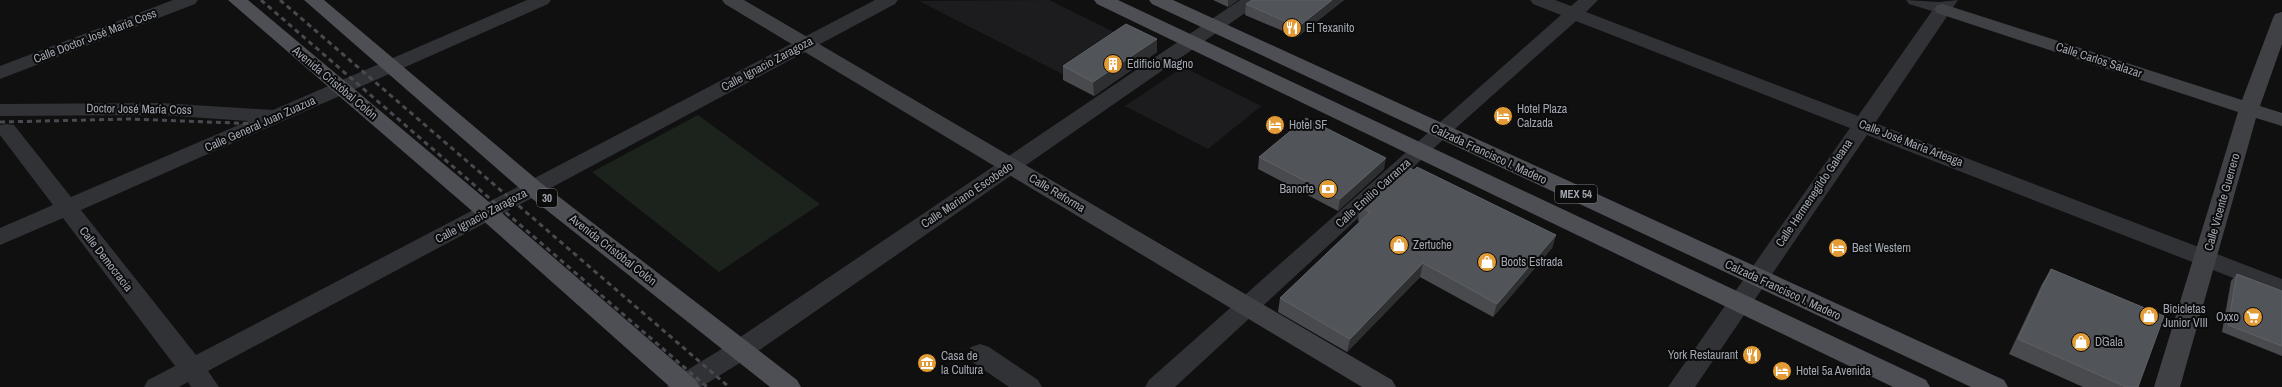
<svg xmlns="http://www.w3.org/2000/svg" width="2282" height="387" font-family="'Archivo Narrow',sans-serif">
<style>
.built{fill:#1c1c1e}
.green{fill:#1c231d}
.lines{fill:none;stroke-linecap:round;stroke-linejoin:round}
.street{fill:#313236;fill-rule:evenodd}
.secondary{fill:#3f4145;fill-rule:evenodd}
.primary{fill:#4d4f54;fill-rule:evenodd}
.rail{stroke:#484a4f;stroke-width:3;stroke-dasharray:5 4;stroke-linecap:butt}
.wall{fill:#484a4e}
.shaded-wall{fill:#2d2f31}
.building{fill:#515459;stroke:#5e6167}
.labels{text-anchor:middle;stroke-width:4;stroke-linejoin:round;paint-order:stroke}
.shield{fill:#0b0b0c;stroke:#757980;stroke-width:1}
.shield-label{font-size:11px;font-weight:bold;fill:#a2a8b1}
.poi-label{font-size:12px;fill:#a2a8b1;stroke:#0b0b0c;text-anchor:start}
.street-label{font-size:12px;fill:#a2a8b1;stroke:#0b0b0c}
</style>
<rect width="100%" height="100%" fill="#101011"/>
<g class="built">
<polygon points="1049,0 1126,38 1068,77 919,1"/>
<polygon points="1183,67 1261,106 1208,149 1125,106"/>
</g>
<polygon class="green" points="698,115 820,204 719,272 592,172"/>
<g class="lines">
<g class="street">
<polygon points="173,0 198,0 195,4 0,79 0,66"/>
<polygon points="527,0 551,0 548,4 81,210 196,355 875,0 898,0 895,4 208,371 219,387 191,387 188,382 179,387 144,387 148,380 175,366 63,218 0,245 0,228 53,205 0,135 0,125 7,124 14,125 71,197 248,121 161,115 0,116 0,104 161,103 273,110"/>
<polygon points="1240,0 1261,0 1258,4 751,356 701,387 667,387 671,380 733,342"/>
<polygon points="1530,0 1555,0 1571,6 1578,0 1598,0 1586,12 1858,116 1932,11 1909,4 1906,0 1939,2 1958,0 1875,123 2282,279 2282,297 1867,135 1695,387 1668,387 1850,128 1576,21 1447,136 1175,387 1145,387 1149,380 1561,15 1533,4"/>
<polygon points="980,344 989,347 1038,380 1042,387 1009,387 971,361 967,354 971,347"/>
</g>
<g class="secondary">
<polygon points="722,0 744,0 1392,380 1396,387 1362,387 725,4"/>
<polygon points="1943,4 2242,100 2273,18 2275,14 2282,12 2282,44 2260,106 2282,113 2282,126 2256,118 2180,387 2154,387 2238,112 1937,13 1934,9 1937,5"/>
</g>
<g class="primary">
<polygon points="228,0 248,0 495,207 696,380 700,387 670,387 479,217"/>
<polygon points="304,0 324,0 541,183 797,380 801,387 770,387 525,193"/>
<polygon points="1094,0 1118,0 1926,380 1930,387 1893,387 1097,4"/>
<polygon points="1149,0 1173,0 2004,380 2008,387 1971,387 1152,4"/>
</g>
<g class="rail">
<polyline points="261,0 707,387"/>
<polyline points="280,0 729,387"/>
<polyline points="0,122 130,119 261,124"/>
</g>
</g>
<g class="wall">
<polygon points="1213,0 1238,0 1228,7"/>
<polygon points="1344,0 1297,37 1245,15 1246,4"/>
<polygon points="1157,52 1094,96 1063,80 1063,66"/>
<polygon points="1259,157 1384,169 1338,211 1258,169"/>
<polygon points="1360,207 1556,235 1552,248 1493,317 1420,277 1347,352 1278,312 1280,298 1360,222 1358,221"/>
<polygon points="2051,269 2138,387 2083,387 2009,354 2042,284"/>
<polygon points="2237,274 2282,291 2282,356 2222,332 2231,281"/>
</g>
<g class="shaded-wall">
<polygon points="1228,0 1238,0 1228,7"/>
<polygon points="1332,0 1344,0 1297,37 1298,27"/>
<polygon points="1157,39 1157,52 1094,96 1093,82"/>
<polygon points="1386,158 1384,169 1338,211 1340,199"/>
<polygon points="1556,235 1552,248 1493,317 1497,304"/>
<polygon points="1423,263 1420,277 1347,352 1350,339"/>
</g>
<g class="building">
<polygon points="1252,0 1332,0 1298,27 1246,4"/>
<polygon points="1126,24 1157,39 1093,82 1063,66"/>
<polygon points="1306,118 1386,158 1340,199 1259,157"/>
<polygon points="1405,165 1414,170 1417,167 1556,235 1497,304 1423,263 1350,339 1280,298 1370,212 1360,207"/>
<polygon points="2051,269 2164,316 2138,387 2126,387 2018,339"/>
<polygon points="2237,274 2282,291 2282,346 2228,325"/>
</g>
<defs>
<symbol id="restaurant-disc" viewBox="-11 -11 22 22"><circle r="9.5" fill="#e39b36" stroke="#0b0b0c"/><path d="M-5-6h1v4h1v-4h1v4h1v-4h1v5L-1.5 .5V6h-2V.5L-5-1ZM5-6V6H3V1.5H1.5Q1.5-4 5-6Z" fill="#fff"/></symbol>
<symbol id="building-disc" viewBox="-11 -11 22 22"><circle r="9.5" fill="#e39b36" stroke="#0b0b0c"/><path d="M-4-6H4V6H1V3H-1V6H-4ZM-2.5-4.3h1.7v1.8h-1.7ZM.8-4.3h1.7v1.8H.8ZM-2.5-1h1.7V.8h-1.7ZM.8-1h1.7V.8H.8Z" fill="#fff"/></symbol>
<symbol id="hotel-disc" viewBox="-11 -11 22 22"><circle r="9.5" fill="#e39b36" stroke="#0b0b0c"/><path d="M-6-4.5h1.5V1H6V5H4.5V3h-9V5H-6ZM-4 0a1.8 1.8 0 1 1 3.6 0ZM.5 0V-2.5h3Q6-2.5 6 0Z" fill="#fff"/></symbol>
<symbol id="bank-disc" viewBox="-11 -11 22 22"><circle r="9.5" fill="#e39b36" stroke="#0b0b0c"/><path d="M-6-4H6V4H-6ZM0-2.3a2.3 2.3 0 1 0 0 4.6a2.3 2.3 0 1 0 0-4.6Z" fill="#fff"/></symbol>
<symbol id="shop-disc" viewBox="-11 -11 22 22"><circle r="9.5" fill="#e39b36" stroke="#0b0b0c"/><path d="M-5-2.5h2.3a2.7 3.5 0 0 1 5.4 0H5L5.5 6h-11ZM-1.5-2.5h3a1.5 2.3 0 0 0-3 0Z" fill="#fff"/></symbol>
<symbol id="supermarket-disc" viewBox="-11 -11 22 22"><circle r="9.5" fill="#e39b36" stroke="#0b0b0c"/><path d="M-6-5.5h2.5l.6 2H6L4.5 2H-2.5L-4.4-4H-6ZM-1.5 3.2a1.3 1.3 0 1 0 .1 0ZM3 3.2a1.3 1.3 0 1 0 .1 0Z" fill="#fff"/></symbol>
<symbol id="museum-disc" viewBox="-11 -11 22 22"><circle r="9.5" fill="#e39b36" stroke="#0b0b0c"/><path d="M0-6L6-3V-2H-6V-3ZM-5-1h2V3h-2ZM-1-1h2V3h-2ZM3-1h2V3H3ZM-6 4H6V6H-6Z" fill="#fff"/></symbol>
</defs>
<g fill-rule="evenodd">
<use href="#restaurant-disc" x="1281" y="17" width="22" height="22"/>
<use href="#building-disc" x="1102" y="53" width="22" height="22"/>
<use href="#hotel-disc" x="1492" y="105" width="22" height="22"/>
<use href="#hotel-disc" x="1264" y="114" width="22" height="22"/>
<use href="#bank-disc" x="1317" y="178" width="22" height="22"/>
<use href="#shop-disc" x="1388" y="234" width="22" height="22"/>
<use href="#hotel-disc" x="1827" y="237" width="22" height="22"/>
<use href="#shop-disc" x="1476" y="251" width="22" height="22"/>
<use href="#shop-disc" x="2138" y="305" width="22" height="22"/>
<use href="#supermarket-disc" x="2242" y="306" width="22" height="22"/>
<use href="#shop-disc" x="2070" y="331" width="22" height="22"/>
<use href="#restaurant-disc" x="1741" y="344" width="22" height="22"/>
<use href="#museum-disc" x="916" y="352" width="22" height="22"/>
<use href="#hotel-disc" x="1771" y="360" width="22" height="22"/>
</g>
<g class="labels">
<g class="shield">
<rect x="1555" y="185" width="42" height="18" rx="3"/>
<rect x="537" y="189" width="20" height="18" rx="3"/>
</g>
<g class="shield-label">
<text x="1576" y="198">MEX 54</text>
<text x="547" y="202">30</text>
</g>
<g class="poi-label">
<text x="1306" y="32">El Texanito</text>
<text x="1127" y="68">Edificio Magno</text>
<text x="1517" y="113">Hotel Plaza<tspan x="1517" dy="14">Calzada</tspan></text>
<text x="1289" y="129">Hotel SF</text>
<text x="1314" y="193" text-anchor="end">Banorte</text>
<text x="1413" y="249">Zertuche</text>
<text x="1852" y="252">Best Western</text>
<text x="1501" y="266">Boots Estrada</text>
<text x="2163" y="313">Bicicletas<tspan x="2163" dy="14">Junior VIII</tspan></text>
<text x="2239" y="321" text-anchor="end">Oxxo</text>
<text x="2095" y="346">D´Gala</text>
<text x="1738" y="359" text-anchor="end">York Restaurant</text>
<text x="941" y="360">Casa de<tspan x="941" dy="14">la Cultura</tspan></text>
<text x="1796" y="375">Hotel 5a Avenida</text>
</g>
<g class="street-label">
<text transform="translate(95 36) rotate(-21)" y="4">Calle Doctor José María Coss</text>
<text transform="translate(2099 60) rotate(18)" y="4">Calle Carlos Salazar</text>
<text transform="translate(767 64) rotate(-28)" y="4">Calle Ignacio Zaragoza</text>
<text transform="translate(335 83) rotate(40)" y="4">Avenida Cristóbal Colón</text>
<text transform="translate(139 109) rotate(1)" y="4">Doctor José María Coss</text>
<text transform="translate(260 124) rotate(-24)" y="4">Calle General Juan Zuazua</text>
<text transform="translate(1911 143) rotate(21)" y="4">Calle José María Arteaga</text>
<text transform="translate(1489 154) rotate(25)" y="4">Calzada Francisco I. Madero</text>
<text transform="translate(1057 193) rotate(31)" y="4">Calle Reforma</text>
<text transform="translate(1373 193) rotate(-42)" y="4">Calle Emilio Carranza</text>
<text transform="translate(1814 193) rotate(-56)" y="4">Calle Hermenegildo Galeana</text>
<text transform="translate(967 195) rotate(-34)" y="4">Calle Mariano Escobedo</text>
<text transform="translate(2222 202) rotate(-74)" y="4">Calle Vicente Guerrero</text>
<text transform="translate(481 216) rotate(-28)" y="4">Calle Ignacio Zaragoza</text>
<text transform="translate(613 250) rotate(38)" y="4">Avenida Cristóbal Colón</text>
<text transform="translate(106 259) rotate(52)" y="4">Calle Democracia</text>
<text transform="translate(1783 290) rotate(25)" y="4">Calzada Francisco I. Madero</text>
</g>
</g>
</svg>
